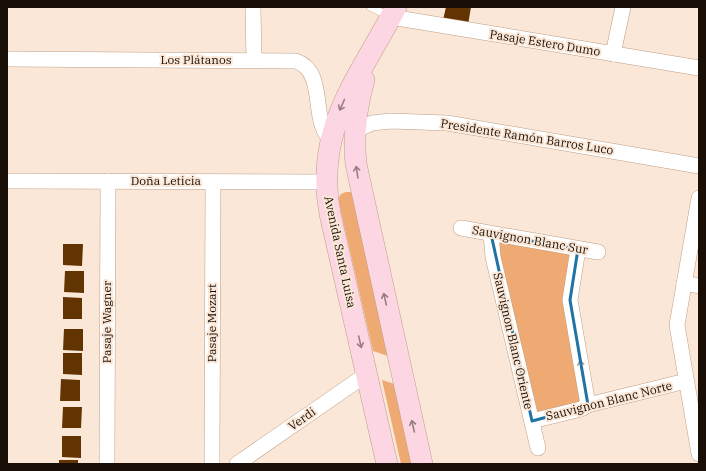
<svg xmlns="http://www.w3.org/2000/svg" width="706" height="471" font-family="'IBM Plex Serif',serif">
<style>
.green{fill:#eeaa72}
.building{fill:#623402}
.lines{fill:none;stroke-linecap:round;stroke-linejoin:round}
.lane-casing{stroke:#be9e85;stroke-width:8}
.street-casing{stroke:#be9e85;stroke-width:16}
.secondary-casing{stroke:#be9e85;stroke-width:22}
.lane{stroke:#fff;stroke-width:7}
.street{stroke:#fff;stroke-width:15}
.secondary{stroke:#fdd6e4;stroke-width:21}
.oneway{stroke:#977c80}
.oneway2{stroke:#a39f9b}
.marked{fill:none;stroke:#2073a4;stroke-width:3;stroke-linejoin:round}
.labels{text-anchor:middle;stroke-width:4;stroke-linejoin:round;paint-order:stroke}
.street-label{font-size:12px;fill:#1a0f06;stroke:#fbe7d7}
</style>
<rect width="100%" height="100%" fill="#fbe7d7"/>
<g class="green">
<polygon points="346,192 353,192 391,357 373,351 338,199 341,194"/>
<polygon points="500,240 571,254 580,404 536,413 496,251"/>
<polygon points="382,380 398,385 416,464 401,464"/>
</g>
<g class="building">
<polygon points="446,7 471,7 468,25 443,20"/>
<polygon points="63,244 83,244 82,266 63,265"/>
<polygon points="65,271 84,271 84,293 64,292"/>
<polygon points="63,297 82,298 82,319 63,319"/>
<polygon points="64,329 83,329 83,351 63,350"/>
<polygon points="63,353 82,353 82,375 63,374"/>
<polygon points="61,379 80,380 80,401 60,401"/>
<polygon points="63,407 82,407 81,428 62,428"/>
<polygon points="62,436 81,436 81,458 62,457"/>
<rect x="59" y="460" width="19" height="4"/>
</g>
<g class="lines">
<defs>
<polyline id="lane" points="370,7 389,16"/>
<g id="street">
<polyline points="253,7 254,60"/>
<polyline points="391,17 699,68"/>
<polyline points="613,54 623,7"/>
<path d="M 7,59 L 296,61 C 327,72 310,118 330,139"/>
<polyline points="355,131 372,123 391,121 447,123 699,166"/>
<polyline points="7,181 326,182"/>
<polyline points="699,198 677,325 699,454"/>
<polyline points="461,228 598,252"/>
<polyline points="491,234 493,257 538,448"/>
<polyline points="578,249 570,300 588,405"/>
<polyline points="684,283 699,286"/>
<polyline points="532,421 581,409 588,405 686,381"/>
<polyline points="107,464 108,181"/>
<polyline points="212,464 213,182"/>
<polyline points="237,464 367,374"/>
</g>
<g id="secondary">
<path d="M 364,80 C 356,108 353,135 356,164 L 422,464"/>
<path d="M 387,464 L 330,214 C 314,127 359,79 396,7"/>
</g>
</defs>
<use href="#lane" class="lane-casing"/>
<use href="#street" class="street-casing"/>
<use href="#secondary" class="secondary-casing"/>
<use href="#lane" class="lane"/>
<use href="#street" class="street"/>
<use href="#secondary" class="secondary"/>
</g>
<defs><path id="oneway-shaft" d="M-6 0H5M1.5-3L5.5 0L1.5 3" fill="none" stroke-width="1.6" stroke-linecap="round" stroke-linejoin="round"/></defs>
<g class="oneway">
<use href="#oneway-shaft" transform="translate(342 105) rotate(114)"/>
<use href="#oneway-shaft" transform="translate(357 172) rotate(-99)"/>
<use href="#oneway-shaft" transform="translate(385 299) rotate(-103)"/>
<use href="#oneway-shaft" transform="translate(360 342) rotate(77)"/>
<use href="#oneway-shaft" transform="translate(413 426) rotate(-103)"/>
</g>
<use class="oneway2" href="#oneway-shaft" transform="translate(581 366) rotate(-100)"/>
<path class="marked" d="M 491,234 L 578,249 L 570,300 L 588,405 L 585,407 L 532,421 Z"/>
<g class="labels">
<g class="street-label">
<text transform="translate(545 43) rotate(9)" y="4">Pasaje Estero Dumo</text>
<text x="196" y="64">Los Plátanos</text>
<text transform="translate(527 137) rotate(9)" y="4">Presidente Ramón Barros Luco</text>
<text x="166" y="185">Doña Leticia</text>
<text transform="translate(530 240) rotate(10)" y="4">Sauvignon Blanc Sur</text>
<text transform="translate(340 252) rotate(78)" y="4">Avenida Santa Luisa</text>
<text transform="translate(107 322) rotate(-90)" y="4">Pasaje Wagner</text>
<text transform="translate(212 323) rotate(-90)" y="4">Pasaje Mozart</text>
<text transform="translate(513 341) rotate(77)" y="4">Sauvignon Blanc Oriente</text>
<text transform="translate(609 401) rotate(-14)" y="4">Sauvignon Blanc Norte</text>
<text transform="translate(302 419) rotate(-35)" y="4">Verdi</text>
</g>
</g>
<rect width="706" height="471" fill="none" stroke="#1a0f06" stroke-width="16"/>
</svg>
